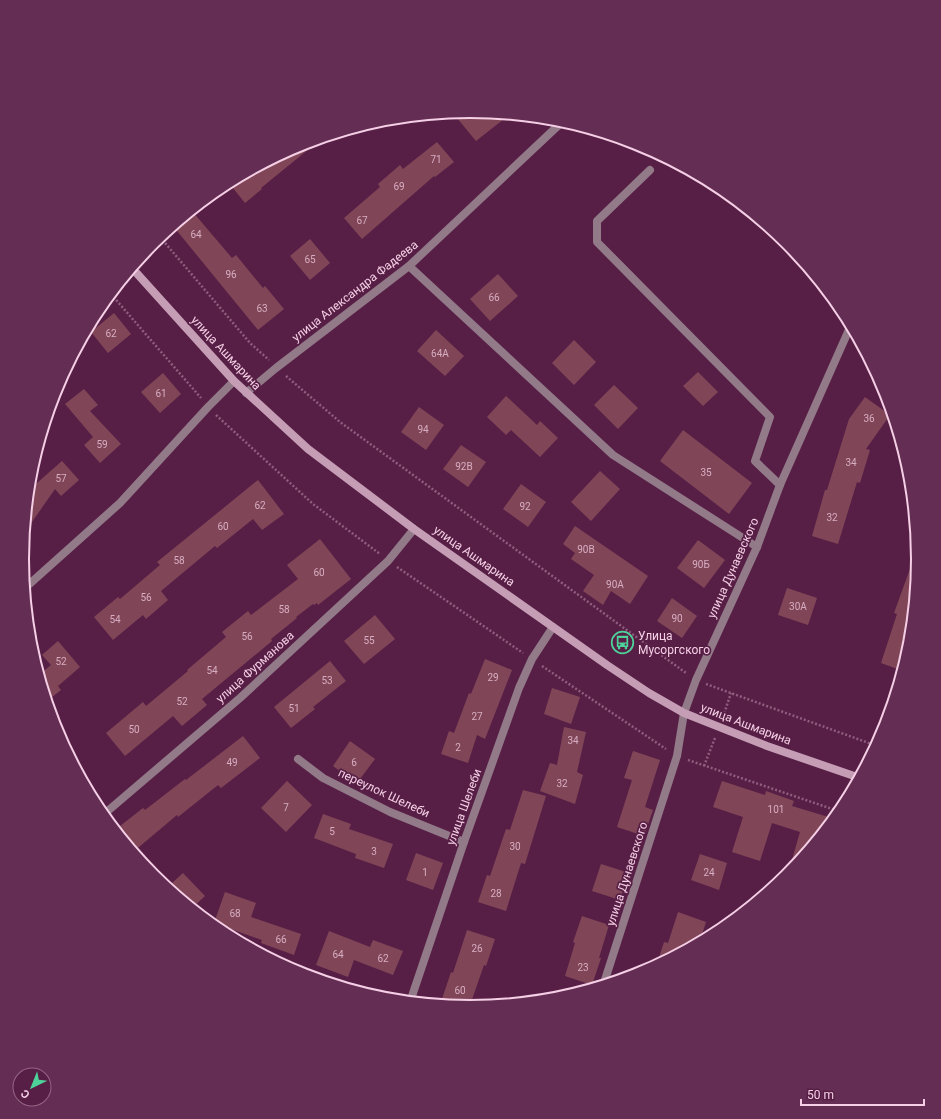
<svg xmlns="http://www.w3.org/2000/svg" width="941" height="1119" font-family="Roboto,sans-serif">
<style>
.building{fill:#804657}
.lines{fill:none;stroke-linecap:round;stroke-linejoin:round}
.path{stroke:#8f5d7e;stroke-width:2.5;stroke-dasharray:2 2;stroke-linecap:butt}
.lane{stroke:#927a89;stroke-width:8}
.street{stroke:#927a89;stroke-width:8}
.secondary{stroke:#c59eb6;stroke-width:8}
.labels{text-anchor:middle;stroke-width:3.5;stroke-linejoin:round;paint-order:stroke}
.number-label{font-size:10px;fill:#d7adc2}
.street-label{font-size:12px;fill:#f4cfe5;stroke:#581f46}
.poi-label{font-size:12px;fill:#f4cfe5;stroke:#581f46;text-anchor:start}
.rim{fill:none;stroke:#f4cfe5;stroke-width:2}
</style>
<rect width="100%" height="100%" fill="#581f46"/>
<g class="building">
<polygon points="471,111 509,115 476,141 457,118 466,112"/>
<polygon points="313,141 315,144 261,188 262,189 245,203 229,183 299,145"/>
<polygon points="437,142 454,162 435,177 434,176 362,239 344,218 380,187 378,184 400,165 403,169"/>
<polygon points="192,211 232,258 236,255 263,288 265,286 284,309 258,330 173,226"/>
<polygon points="310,239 330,263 310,280 290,256"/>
<polygon points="498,274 518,296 490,321 470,299"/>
<polygon points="114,313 131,334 108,353 91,332"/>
<polygon points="436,330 464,356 445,376 417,351"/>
<polygon points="574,340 596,362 574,385 552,363"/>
<polygon points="698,372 718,392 703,406 683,386"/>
<polygon points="163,373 181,394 160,413 141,392"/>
<polygon points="614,385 638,408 618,429 594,405"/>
<polygon points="84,389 98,405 90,411 121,444 100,463 84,445 93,437 65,404"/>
<polygon points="506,396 537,425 540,421 558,438 540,457 511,430 506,435 487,417"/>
<polygon points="865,397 890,415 866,449 870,450 860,483 857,482 838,544 812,536 825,490 827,490 849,419"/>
<polygon points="419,407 444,425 426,450 401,432"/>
<polygon points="683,430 752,483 729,514 660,461"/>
<polygon points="461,445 486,462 468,487 443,469"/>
<polygon points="62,461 79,480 61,496 55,489 25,532 29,490"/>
<polygon points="600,471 620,489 591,521 571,502"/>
<polygon points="258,480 284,514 262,530 253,519 217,548 215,546 161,591 168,600 146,619 143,615 113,640 94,617 118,597 120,599 160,565 157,562"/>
<polygon points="521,484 546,502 528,527 503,509"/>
<polygon points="575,526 648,576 630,604 611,591 603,605 583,591 594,575 571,559 575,553 563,544"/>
<polygon points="320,539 351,579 318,605 317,603 314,605 313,604 296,617 297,618 271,639 272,641 202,699 207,705 182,726 173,716 125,756 106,733 143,702 146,706 188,671 187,670 226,637 222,632 248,611 251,615 298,579 287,565"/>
<polygon points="698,540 725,560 704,588 677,568"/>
<polygon points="915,555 919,556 919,560 911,636 910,647 903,671 881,663 897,614 894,613"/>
<polygon points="787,588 817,598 808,625 778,615"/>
<polygon points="672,598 697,616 682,638 657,621"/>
<polygon points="375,615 395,639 364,664 344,641"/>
<polygon points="58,641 80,667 58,686 61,690 47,701 39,675 51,665 42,655"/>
<polygon points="485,659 512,670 485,739 477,735 468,763 441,754 449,731 454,733 469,693 471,694"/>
<polygon points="330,661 346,681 313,707 315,709 291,728 274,707"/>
<polygon points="552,688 580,697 571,724 544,714"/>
<polygon points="564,727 586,732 577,772 583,775 575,804 540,791 550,763 557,765"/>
<polygon points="243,736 260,758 221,788 218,785 178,817 177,815 133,852 115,830 143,808 145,810 185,779 186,780"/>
<polygon points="350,741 375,759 357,783 333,766"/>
<polygon points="633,751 660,760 645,807 653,810 644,836 617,827 632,780 624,778"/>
<polygon points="287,781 312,805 286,832 261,808"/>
<polygon points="722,781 765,795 766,791 794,801 792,806 835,819 787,877 800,832 772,823 760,861 732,852 743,817 713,807"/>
<polygon points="523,790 546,796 525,864 521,863 506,911 478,902 487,875 490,876 506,829 510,830"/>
<polygon points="323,814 351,824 349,829 393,844 384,868 355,858 356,854 314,838"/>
<polygon points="416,853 443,863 433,890 406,880"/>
<polygon points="700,854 727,863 719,890 691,880"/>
<polygon points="601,864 629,873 620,900 592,891"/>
<polygon points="183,873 205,896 192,908 176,896 179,893 171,884"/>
<polygon points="225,892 256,903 251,917 301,934 294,955 261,943 262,940 214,923"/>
<polygon points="678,912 706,922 699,944 656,967 664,942 668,943"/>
<polygon points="582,916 609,925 599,958 601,958 592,985 565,976 575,943 573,942"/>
<polygon points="467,930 495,939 486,966 484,965 469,1008 442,999 451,972 453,973"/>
<polygon points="329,931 370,947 373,940 403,951 393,975 354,960 348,977 316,965"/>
</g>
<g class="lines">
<g class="path">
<polyline points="160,237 250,343 269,360"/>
<polyline points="111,294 201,398"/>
<polyline points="286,376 340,422 686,673"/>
<polyline points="216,415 313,504 380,554"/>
<polyline points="397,567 523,653"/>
<polyline points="542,666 666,749"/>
<polyline points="706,684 877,746"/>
<polyline points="723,717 731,693"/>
<polyline points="688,760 841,812"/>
<polyline points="704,766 715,738"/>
</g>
<g class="lane">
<polyline points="650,170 597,221 597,242 770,417 755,461 780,485"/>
<polyline points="409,266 613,455 757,547"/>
<polyline points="298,759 323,778 390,812 464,842"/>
</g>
<g class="street">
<polyline points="246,393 276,368 409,266 563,121"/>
<polyline points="25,588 120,503 208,407 234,381"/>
<polyline points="103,815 240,698 388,561 414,529"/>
<polyline points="603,986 677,756 684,713 696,680 757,547 780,485 851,325"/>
<polyline points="410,1002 464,842 519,688 532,659 553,627"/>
</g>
<polyline class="secondary" points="132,268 234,381 308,449 414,529 607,665 649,693 684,713 767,746 860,778"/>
</g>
<defs>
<symbol id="bus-ring" viewBox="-11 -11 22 22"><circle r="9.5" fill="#581f46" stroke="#4dd39a" stroke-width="1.5"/><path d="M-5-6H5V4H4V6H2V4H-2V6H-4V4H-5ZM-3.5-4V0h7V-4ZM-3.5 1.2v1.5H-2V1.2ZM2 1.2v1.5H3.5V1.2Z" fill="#4dd39a"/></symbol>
</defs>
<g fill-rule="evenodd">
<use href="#bus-ring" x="610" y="630" width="25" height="25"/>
</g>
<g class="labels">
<g class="number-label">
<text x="436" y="163">71</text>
<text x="399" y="190">69</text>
<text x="362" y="224">67</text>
<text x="196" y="238">64</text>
<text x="310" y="263">65</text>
<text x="231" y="278">96</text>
<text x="494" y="301">66</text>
<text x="262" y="312">63</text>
<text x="111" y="337">62</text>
<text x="440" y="357">64А</text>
<text x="161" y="397">61</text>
<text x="869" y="422">36</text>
<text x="423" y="433">94</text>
<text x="102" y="448">59</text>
<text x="851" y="466">34</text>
<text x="464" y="470">92В</text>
<text x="706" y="476">35</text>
<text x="61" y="482">57</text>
<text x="260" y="509">62</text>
<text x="525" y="510">92</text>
<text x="832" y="521">32</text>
<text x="223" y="530">60</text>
<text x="586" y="553">90В</text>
<text x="179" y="564">58</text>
<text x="701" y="568">90Б</text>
<text x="319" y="576">60</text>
<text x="615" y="588">90А</text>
<text x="146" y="601">56</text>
<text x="798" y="610">30А</text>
<text x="284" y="613">58</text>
<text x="677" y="622">90</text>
<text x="115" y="623">54</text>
<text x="247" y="640">56</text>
<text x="369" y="644">55</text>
<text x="61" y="665">52</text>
<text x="212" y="674">54</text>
<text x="493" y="681">29</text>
<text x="327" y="684">53</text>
<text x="182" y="705">52</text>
<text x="294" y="712">51</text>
<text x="477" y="720">27</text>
<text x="134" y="733">50</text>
<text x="573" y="744">34</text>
<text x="458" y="751">2</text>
<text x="232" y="766">49</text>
<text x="354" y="766">6</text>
<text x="562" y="787">32</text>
<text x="286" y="811">7</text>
<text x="776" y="813">101</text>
<text x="332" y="835">5</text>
<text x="515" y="850">30</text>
<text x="374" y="855">3</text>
<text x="425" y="876">1</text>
<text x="709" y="876">24</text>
<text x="496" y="897">28</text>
<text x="235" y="917">68</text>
<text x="281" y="943">66</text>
<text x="477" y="952">26</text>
<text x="338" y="958">64</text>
<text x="383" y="962">62</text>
<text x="583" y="971">23</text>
<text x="460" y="994">60</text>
</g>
<g class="street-label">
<text transform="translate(355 291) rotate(-38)" y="4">улица Александра Фадеева</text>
<text transform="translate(226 353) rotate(47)" y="4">улица Ашмарина</text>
<text transform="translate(474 556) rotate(35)" y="4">улица Ашмарина</text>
<text transform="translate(733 568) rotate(-66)" y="4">улица Дунаевского</text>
<text transform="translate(255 667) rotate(-42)" y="4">улица Фурманова</text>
<text transform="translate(746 724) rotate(21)" y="4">улица Ашмарина</text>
<text transform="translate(384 793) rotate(25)" y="4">переулок Шелеби</text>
<text transform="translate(464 807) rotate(-70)" y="4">улица Шелеби</text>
<text transform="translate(627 874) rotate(-72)" y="4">улица Дунаевского</text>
</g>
<g class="poi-label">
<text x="638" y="640">Улица<tspan x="638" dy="14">Мусоргского</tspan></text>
</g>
</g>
<path d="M0 0H941V1119H0ZM29 559a441 441 0 1 1 882 0a441 441 0 1 1-882 0Z" fill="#642d53" fill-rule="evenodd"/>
<path class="rim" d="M29 559a441 441 0 1 1 882 0a441 441 0 1 1-882 0Z"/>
<g transform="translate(32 1087) rotate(223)"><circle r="19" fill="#581f46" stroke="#966586"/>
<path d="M0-3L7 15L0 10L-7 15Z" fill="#4dd39a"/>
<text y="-6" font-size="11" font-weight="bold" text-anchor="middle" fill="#f4cfe5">С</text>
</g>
<path d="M801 1099v6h123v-6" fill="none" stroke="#f4cfe5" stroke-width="2"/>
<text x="807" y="1099" font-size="12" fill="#f4cfe5" stroke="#581f46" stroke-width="3" paint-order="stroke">50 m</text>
</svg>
